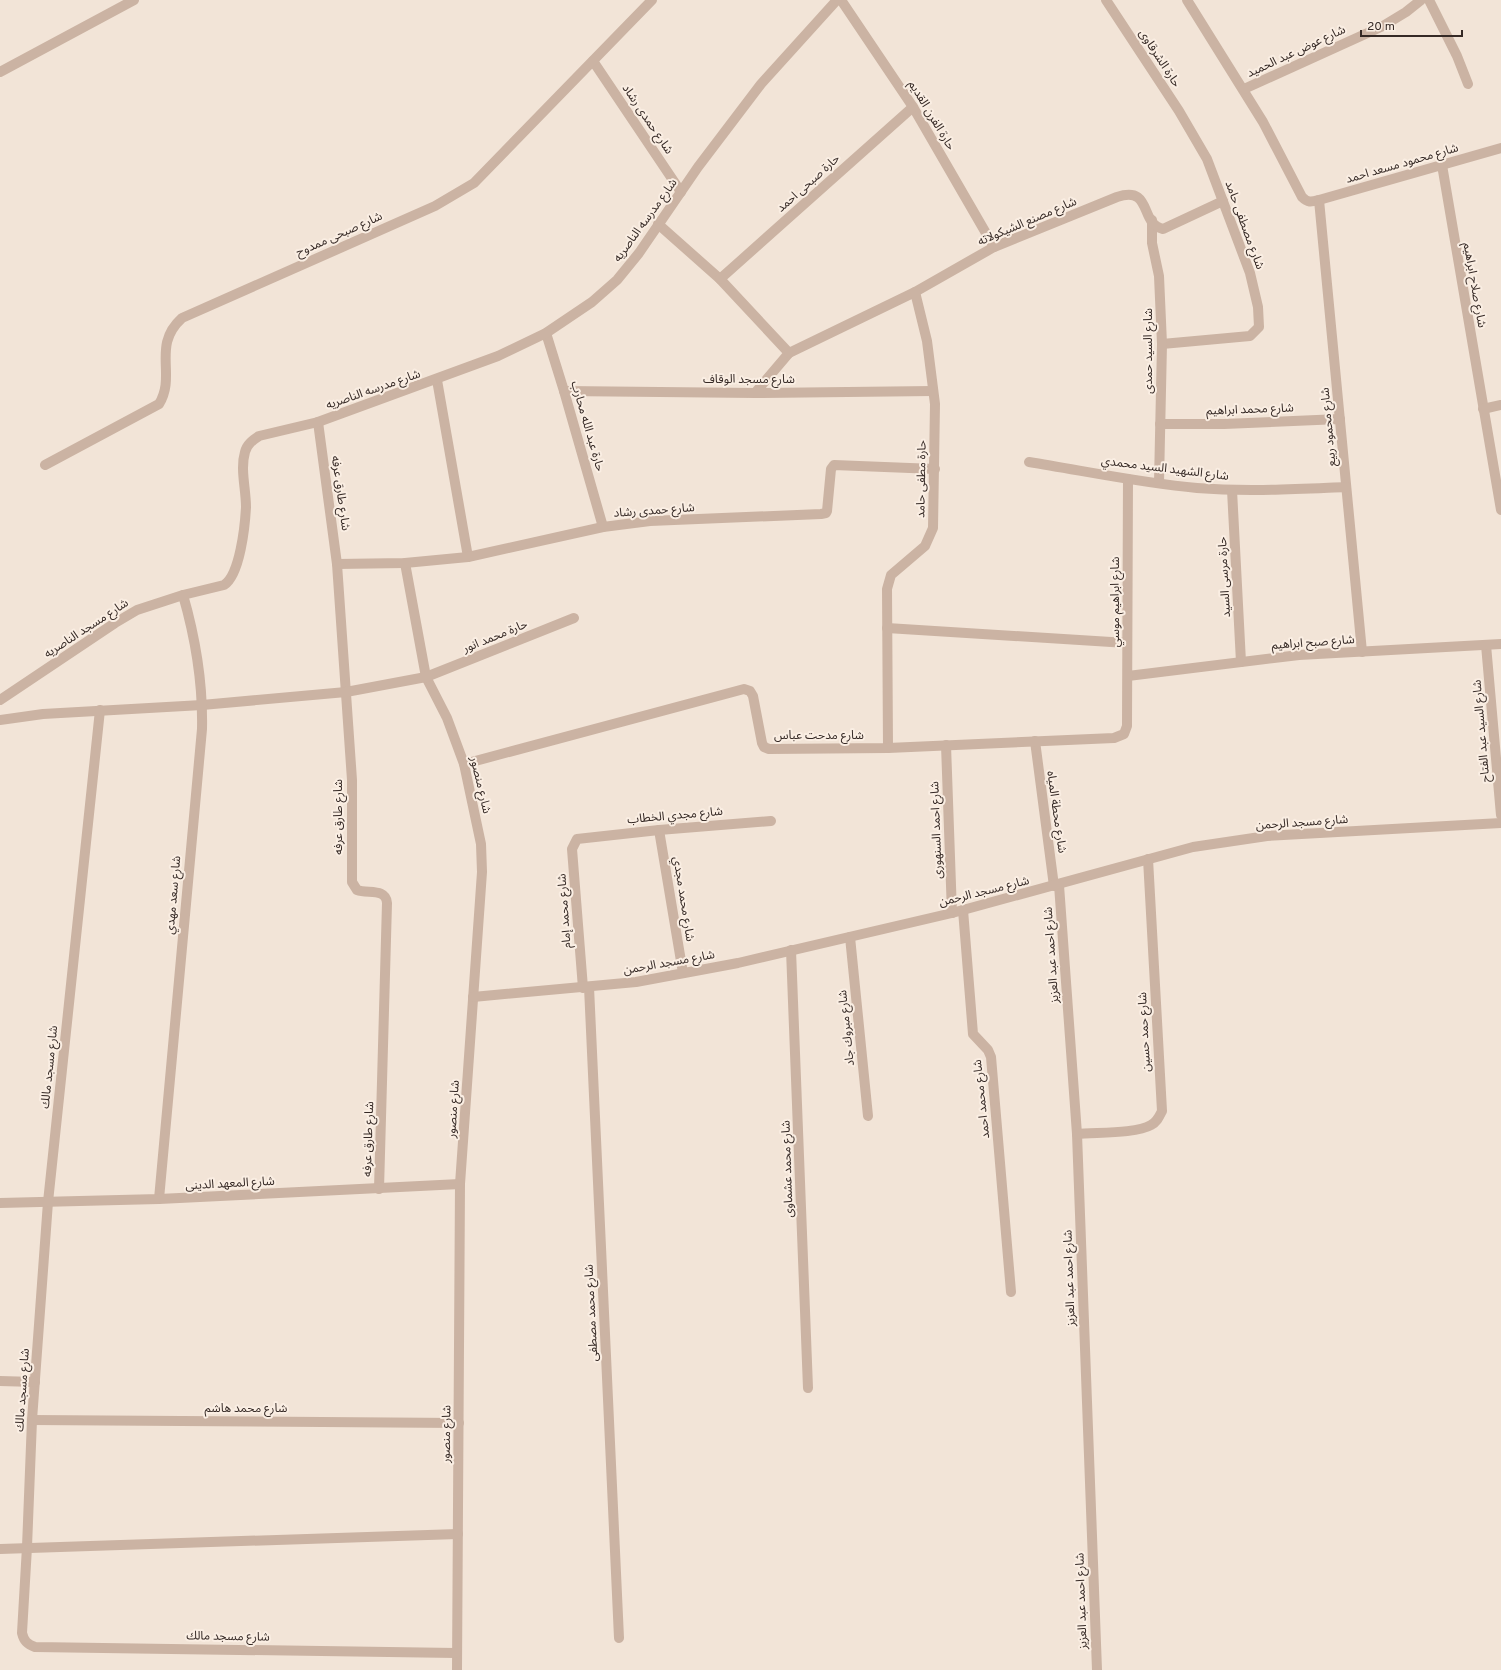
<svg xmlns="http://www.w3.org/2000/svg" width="1501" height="1670" font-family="Overpass,'Noto Sans Arabic',sans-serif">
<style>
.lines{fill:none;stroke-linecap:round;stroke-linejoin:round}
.street{stroke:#cbb3a3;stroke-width:10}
.labels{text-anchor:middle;stroke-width:4;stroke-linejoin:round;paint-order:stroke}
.street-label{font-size:12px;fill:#352925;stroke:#faeee3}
</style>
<rect width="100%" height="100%" fill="#f2e4d7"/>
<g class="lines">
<g class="street">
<polyline points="841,0 913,107 994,247"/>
<polyline points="1106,0 1179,111 1207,159 1250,273 1258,307 1259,327 1250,336 1162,344"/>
<path d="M 1187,0 L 1263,122 L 1302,197 C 1308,203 1311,202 1319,200 L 1501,148"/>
<polyline points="1429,0 1457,56 1468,84"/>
<polyline points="593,61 681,192"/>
<polyline points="0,72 134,0"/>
<polyline points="1244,89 1383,26 1406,12 1421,0"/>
<polyline points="1442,165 1501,510"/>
<polyline points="1319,200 1362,652"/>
<polyline points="1152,220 1152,243 1159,276 1162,344 1159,482"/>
<polyline points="658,224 720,279 789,353 755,393"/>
<polyline points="720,279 913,107"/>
<polyline points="546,333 564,391 603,527"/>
<path d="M 789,353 L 915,292 L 994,247 L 1117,197 C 1153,185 1139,224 1163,229 L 1223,201"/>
<polyline points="437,380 468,557"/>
<polyline points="564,391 755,393 933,391"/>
<polyline points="1483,409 1501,405"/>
<path d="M 318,422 L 337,564 L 352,780 L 352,882 L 357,890 C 368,894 386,888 387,903 L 379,1189"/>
<polyline points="1160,424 1224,424 1340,419"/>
<path d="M 1029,462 C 1085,471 1141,483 1197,488 C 1247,492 1297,489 1346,487"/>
<path d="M 45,465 L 159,404 C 177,375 151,346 182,318 L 435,206 L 474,183 L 652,0"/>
<polyline points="1232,490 1241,662"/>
<polyline points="405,563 426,677 447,718 464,764 481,844 482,872 460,1184 457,1670"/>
<polyline points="337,564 405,563 468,557 603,527 650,521 821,514 826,513 827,511 831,469 834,465 935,469"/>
<polyline points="887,628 1127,643"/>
<polyline points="1486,645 1501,815"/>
<polyline points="1128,676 1299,655 1501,644"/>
<path d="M 0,700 L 115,623 L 137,610 L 183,595 L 224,585 C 240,575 245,526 246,507 C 246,489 240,469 245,452 C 247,444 253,440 259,436 L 318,422 L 498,356 L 546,333 L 592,302 L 617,280 L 639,253 L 698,167 L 761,84 L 837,0"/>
<path d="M 100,710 L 48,1202 L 32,1420 L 27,1547 L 22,1633 C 24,1641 27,1644 35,1647 L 456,1653"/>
<polyline points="0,720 43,714 202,705 346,692 426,677 574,618"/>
<polyline points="1035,741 1054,886"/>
<polyline points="946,745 952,913"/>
<polyline points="888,748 887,589 891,575 925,546 933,528 935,404 927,341 915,292"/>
<polyline points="464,764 744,689 750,691 753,696 762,743 764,747 769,749 888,748 1114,738 1124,734 1127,726 1128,479"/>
<polyline points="659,830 683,973"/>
<polyline points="1059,885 1077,1134 1097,1670"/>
<polyline points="963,910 973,1034 988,1050 991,1057 1011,1292"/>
<polyline points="850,937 868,1116"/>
<polyline points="791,950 808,1388"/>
<polyline points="589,987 619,1638"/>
<polyline points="583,988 572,849 577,839 659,830 771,821"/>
<polyline points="473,997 636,982 738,963 952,913 1193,847 1267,836 1501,823"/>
<path d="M 1077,1134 C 1095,1132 1136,1134 1151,1125 C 1157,1122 1159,1117 1162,1111 L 1148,859"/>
<path d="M 159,1199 L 202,729 C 203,683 196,640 183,595"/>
<polyline points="0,1203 159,1199 460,1184"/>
<polyline points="0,1381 35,1382"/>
<polyline points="32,1420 459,1423"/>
<polyline points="0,1549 458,1534"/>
</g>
</g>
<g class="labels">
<g class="street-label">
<text transform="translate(1296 51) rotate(-25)" y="4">شارع عوض عبد الحميد</text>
<text transform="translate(1160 58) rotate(57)" y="4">حارة الشرقاوى</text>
<text transform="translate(932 115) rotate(59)" y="4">حارة الفرن القديم</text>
<text transform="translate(648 119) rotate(56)" y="4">شارع حمدى رشاد</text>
<text transform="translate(1402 163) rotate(-16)" y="4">شارع محمود مسعد احمد</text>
<text transform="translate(808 183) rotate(-42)" y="4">حارة صبحى احمد</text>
<text transform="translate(645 220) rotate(-54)" y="4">شارع مدرسه الناصريه</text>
<text transform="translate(1027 221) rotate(-23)" y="4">شارع مصنع الشيكولاته</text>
<text transform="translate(1245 225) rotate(70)" y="4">شارع مصطفى حامد</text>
<text transform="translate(339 234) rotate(-24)" y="4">شارع صبحى ممدوح</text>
<text transform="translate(1475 285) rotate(80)" y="4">شارع صلاح ابراهيم</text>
<text transform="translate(1148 351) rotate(-90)" y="4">شارع السيد حمدى</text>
<text x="749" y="383">شارع مسجد الوقاف</text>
<text transform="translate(373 389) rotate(-19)" y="4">شارع مدرسه الناصريه</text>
<text transform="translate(1250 409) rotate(-2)" y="4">شارع محمد ابراهيم</text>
<text transform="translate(588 426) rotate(74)" y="4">حارة عبد الله محارب</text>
<text transform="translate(1328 427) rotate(-95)" y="4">شارع محمود ربيع</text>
<text transform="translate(1165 468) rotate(7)" y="4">شارع الشهيد السيد محمدي</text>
<text transform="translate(921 479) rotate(-89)" y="4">حارة مطفى حامد</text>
<text transform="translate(341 493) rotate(82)" y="4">شارع طارق عرفه</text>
<text transform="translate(654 510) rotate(-4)" y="4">شارع حمدى رشاد</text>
<text transform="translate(1224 577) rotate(-93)" y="4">حارة مرسى السيد</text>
<text transform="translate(1115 602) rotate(-90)" y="4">شارع ابراهيم موسي</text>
<text transform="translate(86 628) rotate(-33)" y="4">شارع مسجد الناصريه</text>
<text transform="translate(495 636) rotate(-22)" y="4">حارة محمد انور</text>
<text transform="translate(1313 642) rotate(-4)" y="4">شارع صبح ابراهيم</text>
<text transform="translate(1481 731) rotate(-95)" y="4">شارع السيد عبد الفتاح</text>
<text x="819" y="739">شارع مدحت عباس</text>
<text transform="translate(481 785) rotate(77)" y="4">شارع منصور</text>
<text transform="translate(1057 812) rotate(82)" y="4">شارع محطة المياه</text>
<text transform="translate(675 815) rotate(-5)" y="4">شارع مجدي الخطاب</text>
<text transform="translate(338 817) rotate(-90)" y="4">شارع طارق عرفه</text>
<text transform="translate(1302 822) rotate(-4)" y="4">شارع مسجد الرحمن</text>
<text transform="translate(936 830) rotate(-92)" y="4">شارع احمد السنهورى</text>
<text transform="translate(984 891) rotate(-14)" y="4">شارع مسجد الرحمن</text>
<text transform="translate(173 895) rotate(-85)" y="4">شارع سعد مهدي</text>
<text transform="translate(684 899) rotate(81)" y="4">شارع محمد مجدي</text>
<text transform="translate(564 911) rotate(-94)" y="4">شارع محمد إمام</text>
<text transform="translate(1051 955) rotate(-94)" y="4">شارع احمد عبد العزيز</text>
<text transform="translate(669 962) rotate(-10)" y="4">شارع مسجد الرحمن</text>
<text transform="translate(846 1028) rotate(-96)" y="4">شارع مبروك جاد</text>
<text transform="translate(1144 1032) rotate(-93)" y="4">شارع حمد حسين</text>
<text transform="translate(49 1067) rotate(-84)" y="4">شارع مسجد مالك</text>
<text transform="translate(981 1099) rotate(-96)" y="4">شارع محمد احمد</text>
<text transform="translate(453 1109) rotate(-86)" y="4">شارع منصور</text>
<text transform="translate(368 1139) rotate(-88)" y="4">شارع طارق عرفه</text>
<text transform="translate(787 1169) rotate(-92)" y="4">شارع محمد عشماوى</text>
<text transform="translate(230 1183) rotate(-3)" y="4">شارع المعهد الدينى</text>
<text transform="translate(1069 1278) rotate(-92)" y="4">شارع احمد عبد العزيز</text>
<text transform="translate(591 1313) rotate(-93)" y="4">شارع محمد مصطفى</text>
<text transform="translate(22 1390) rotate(-86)" y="4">شارع مسجد مالك</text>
<text x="246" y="1412">شارع محمد هاشم</text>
<text transform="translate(446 1434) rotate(-89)" y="4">شارع منصور</text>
<text transform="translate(1081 1601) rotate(-92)" y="4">شارع احمد عبد العزيز</text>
<text transform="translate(228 1636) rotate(1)" y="4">شارع مسجد مالك</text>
</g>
</g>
<path d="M1361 30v6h101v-6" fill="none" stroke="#352925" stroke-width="2"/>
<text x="1367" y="30" font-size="12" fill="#352925" stroke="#faeee3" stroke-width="3" paint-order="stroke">20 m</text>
</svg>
